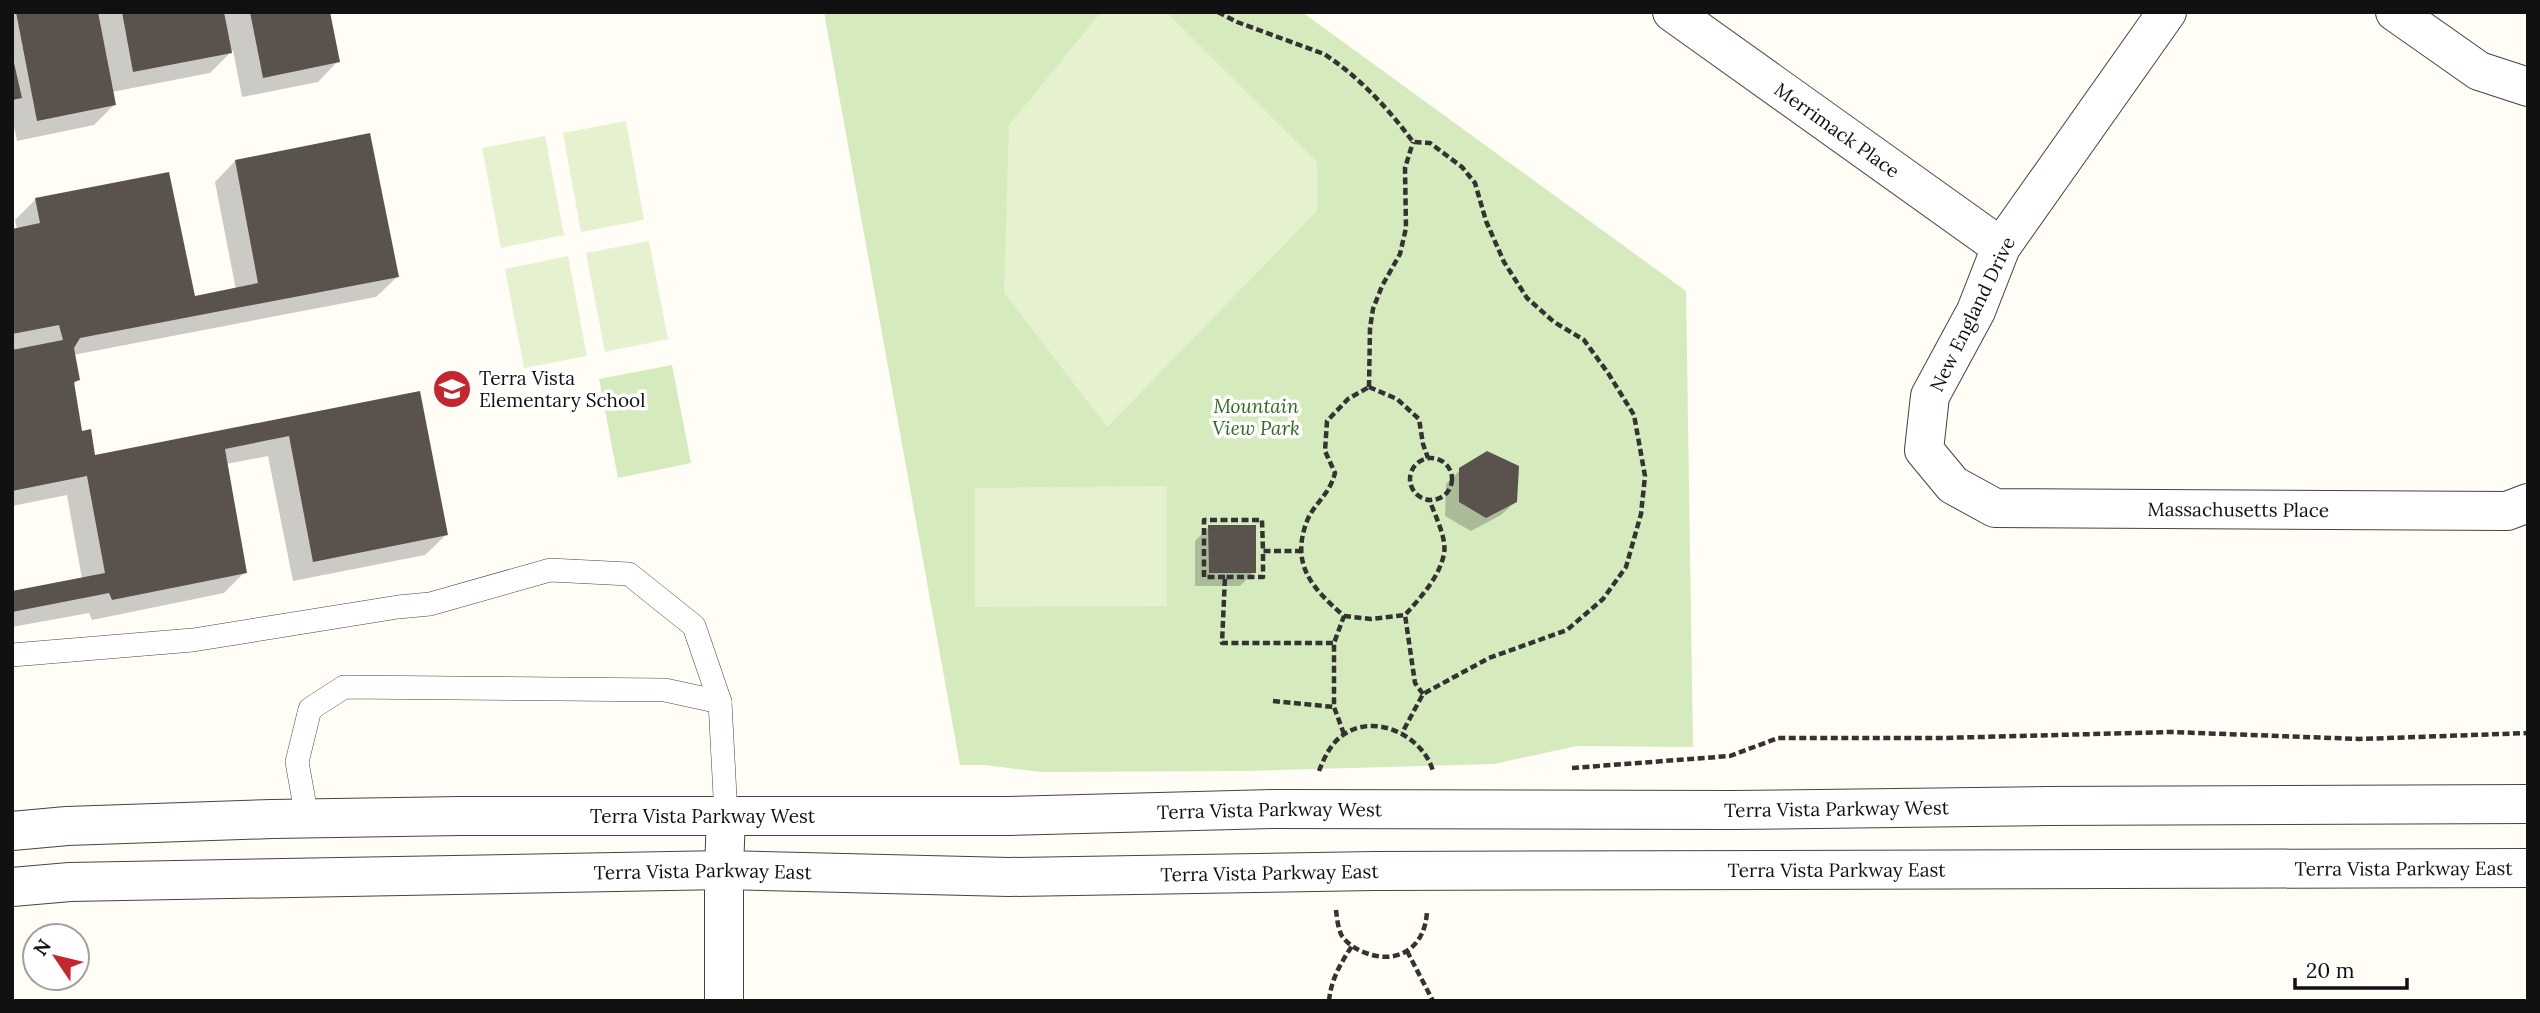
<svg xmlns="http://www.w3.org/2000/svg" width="2540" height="1013" font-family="Lora,serif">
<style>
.green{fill:#d5ebbd}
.pitch{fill:#e6f2cf}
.shadow{fill:#0003}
.building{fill:#5a524d}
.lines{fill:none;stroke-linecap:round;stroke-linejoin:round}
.service-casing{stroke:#444;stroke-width:24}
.minor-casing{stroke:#444;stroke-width:40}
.tertiary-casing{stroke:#444;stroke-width:40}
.path{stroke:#333;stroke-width:4.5;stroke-dasharray:7 3.5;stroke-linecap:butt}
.service{stroke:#fff;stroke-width:23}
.minor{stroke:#fff;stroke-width:38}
.tertiary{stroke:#fff;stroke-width:38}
.labels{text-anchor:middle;stroke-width:7;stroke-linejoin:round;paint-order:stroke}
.street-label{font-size:19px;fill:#111;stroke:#fff}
.poi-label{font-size:19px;fill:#111;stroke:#fff;text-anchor:start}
.park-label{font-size:19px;font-style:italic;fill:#2f6b1f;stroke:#fff}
</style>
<rect width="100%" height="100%" fill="#fffdf5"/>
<g class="green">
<polygon points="824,12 1302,12 1686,291 1693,747 1577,746 1494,764 1245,771 1041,772 985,765 960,765"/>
<polygon points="672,365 691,463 618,478 599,379"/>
</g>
<g class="pitch">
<polygon points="1101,12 1166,12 1317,162 1317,211 1107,427 1004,292 1009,125"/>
<polygon points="626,121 644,220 581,232 563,133"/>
<polygon points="545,136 564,235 501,248 482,148"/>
<polygon points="649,241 668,339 605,352 586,253"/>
<polygon points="568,256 587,356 524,368 505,269"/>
<polygon points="1167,486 1167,606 975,607 975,488"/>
</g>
<g class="shadow">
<polygon points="12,12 329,12 338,61 318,82 242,97 233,50 210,73 112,92 114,105 94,125 17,141 12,116"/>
<polygon points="235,161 397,277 376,297 73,355 78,380 73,385 80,433 94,457 419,393 446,535 425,555 293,581 268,456 226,464 245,572 224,593 92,620 89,613 12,627 12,593 82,579 67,495 12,506 12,230 17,229 15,220 36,199 193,298 236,290 215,182"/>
<polygon points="1460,470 1516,501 1501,515 1471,531 1445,516 1446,484"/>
<polygon points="1209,527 1254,572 1240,586 1195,586 1195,541"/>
</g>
<g class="building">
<polygon points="16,12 98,12 116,105 37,121"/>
<polygon points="122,12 224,12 232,53 133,72"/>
<polygon points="250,12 330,12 340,62 263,78"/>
<polygon points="12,54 22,98 12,100"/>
<polygon points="370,133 399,277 80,338 74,348 80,380 74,382 82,431 91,429 95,455 420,391 448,535 313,562 289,436 225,449 247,573 112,600 109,593 12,612 12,591 105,573 87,476 12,491 12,350 63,340 59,325 12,334 12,229 40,223 35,198 169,172 195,296 258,283 235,160"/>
<polygon points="1487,451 1519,466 1517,502 1486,518 1459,502 1459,468"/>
<polygon points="1208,525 1256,525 1256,573 1209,573"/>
</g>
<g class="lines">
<defs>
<g id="service">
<polyline points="12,655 193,640 398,607 430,604 550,570 629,574 694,626 720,702 726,815"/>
<polyline points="307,818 297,762 310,709 344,687 665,690 720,702"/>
</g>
<g id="minor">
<path id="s1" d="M 1672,12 L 2001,247"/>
<path id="s2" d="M 2167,12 L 2001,247 L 1976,311 L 1930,396 L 1924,450 L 1953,485 L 1995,508 L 2507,511 L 2528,503"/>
<polyline points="2395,12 2479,71 2528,87"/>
<polyline points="724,1001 724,870 726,815"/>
</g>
<g id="tertiary">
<path id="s3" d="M 12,831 L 67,826 L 272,819 L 461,816 L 1009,816 L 1273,809 L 1733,810 L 2047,806 L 2528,804"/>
<path id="s4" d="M 12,887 L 70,882 L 724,870 L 1009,877 L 1375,871 L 2528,868"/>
</g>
</defs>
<use href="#service" class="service-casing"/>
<use href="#minor" class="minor-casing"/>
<use href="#tertiary" class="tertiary-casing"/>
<g class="path">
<path d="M 1218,12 L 1237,22 L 1324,54 C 1358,76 1389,109 1413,142 L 1430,143 L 1462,167 L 1475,183 L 1486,221 L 1504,262 L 1527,298 L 1554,322 L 1584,340 L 1608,373 L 1634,415 L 1645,476 L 1641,514 L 1626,567 L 1603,599 L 1567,630 L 1489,658 L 1423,694 L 1402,733"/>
<polyline points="1369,387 1370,328 1373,309 1382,286 1400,254 1406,228 1405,168 1413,142"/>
<polyline points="1369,387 1397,399 1419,419 1423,444 1428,458"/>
<circle cx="1431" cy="479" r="21"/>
<polyline points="1302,551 1263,551 1263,577 1225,577 1222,643 1334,643"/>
<polyline points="1225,577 1204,577 1204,520 1262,520 1263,551"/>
<polyline points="1344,616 1371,619 1405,615"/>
<path d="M 1423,694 L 1415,683 L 1405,615 C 1420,598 1439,578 1444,554 C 1447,538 1435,516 1430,501"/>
<polyline points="1273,701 1334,707"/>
<path d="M 1344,734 L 1334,707 L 1334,643 L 1344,616 C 1313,589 1290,565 1307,521 C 1314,503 1329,496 1335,473 L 1325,451 L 1327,421 L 1348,399 L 1369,387"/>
<polyline points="1572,768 1730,756 1778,738 1942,738 2171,732 2359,739 2528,733"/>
<path d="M 1319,771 C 1324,758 1331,743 1343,735 C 1375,712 1423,736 1433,771"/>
<path d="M 1336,910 C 1337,918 1338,929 1342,936 C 1346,942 1353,947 1359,950 C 1395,968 1426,949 1427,910"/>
<polyline points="1407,951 1433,1001"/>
<path d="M 1329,1001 C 1331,980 1340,964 1352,946"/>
</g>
<use href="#service" class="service"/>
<use href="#minor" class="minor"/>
<use href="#tertiary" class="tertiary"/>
</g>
<defs>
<symbol id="school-disc" viewBox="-11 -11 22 22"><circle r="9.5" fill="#c4262e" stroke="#fff"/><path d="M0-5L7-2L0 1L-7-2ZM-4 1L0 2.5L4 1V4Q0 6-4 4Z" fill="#fff"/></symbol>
</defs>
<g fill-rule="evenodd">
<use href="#school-disc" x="430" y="367" width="44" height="44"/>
</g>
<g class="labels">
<g class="street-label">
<text dy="7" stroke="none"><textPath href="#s1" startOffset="203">Merrimack Place</textPath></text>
<text transform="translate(1972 314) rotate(-64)" y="7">New England Drive</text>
<text dy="7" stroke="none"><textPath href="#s2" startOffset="844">Massachusetts Place</textPath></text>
<text dy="7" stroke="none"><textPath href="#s3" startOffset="1825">Terra Vista Parkway West</textPath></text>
<text dy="7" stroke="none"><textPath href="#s3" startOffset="1258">Terra Vista Parkway West</textPath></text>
<text dy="7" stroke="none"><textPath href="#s3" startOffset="691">Terra Vista Parkway West</textPath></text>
<text dy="7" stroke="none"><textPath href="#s4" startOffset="2392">Terra Vista Parkway East</textPath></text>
<text dy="7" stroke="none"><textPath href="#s4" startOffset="1825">Terra Vista Parkway East</textPath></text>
<text dy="7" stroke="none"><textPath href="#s4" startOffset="691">Terra Vista Parkway East</textPath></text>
<text dy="7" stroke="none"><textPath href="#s4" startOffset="1258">Terra Vista Parkway East</textPath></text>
</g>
<g class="poi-label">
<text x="479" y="385">Terra Vista<tspan x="479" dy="22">Elementary School</tspan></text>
</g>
<g class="park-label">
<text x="1256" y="413">Mountain<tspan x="1256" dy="22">View Park</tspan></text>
</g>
</g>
<rect width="2540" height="1013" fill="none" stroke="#111111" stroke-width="28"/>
<g transform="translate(56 957) rotate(305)"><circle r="33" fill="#ffffff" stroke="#a0a0a0" stroke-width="2"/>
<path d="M0-5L12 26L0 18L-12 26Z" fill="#c4262e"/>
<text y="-10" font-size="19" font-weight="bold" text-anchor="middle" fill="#111111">N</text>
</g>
<path d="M2295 978v10h112v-10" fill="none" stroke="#111111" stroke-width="3.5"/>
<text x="2306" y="978" font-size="21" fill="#111111" stroke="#ffffff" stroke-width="5" paint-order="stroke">20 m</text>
</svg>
